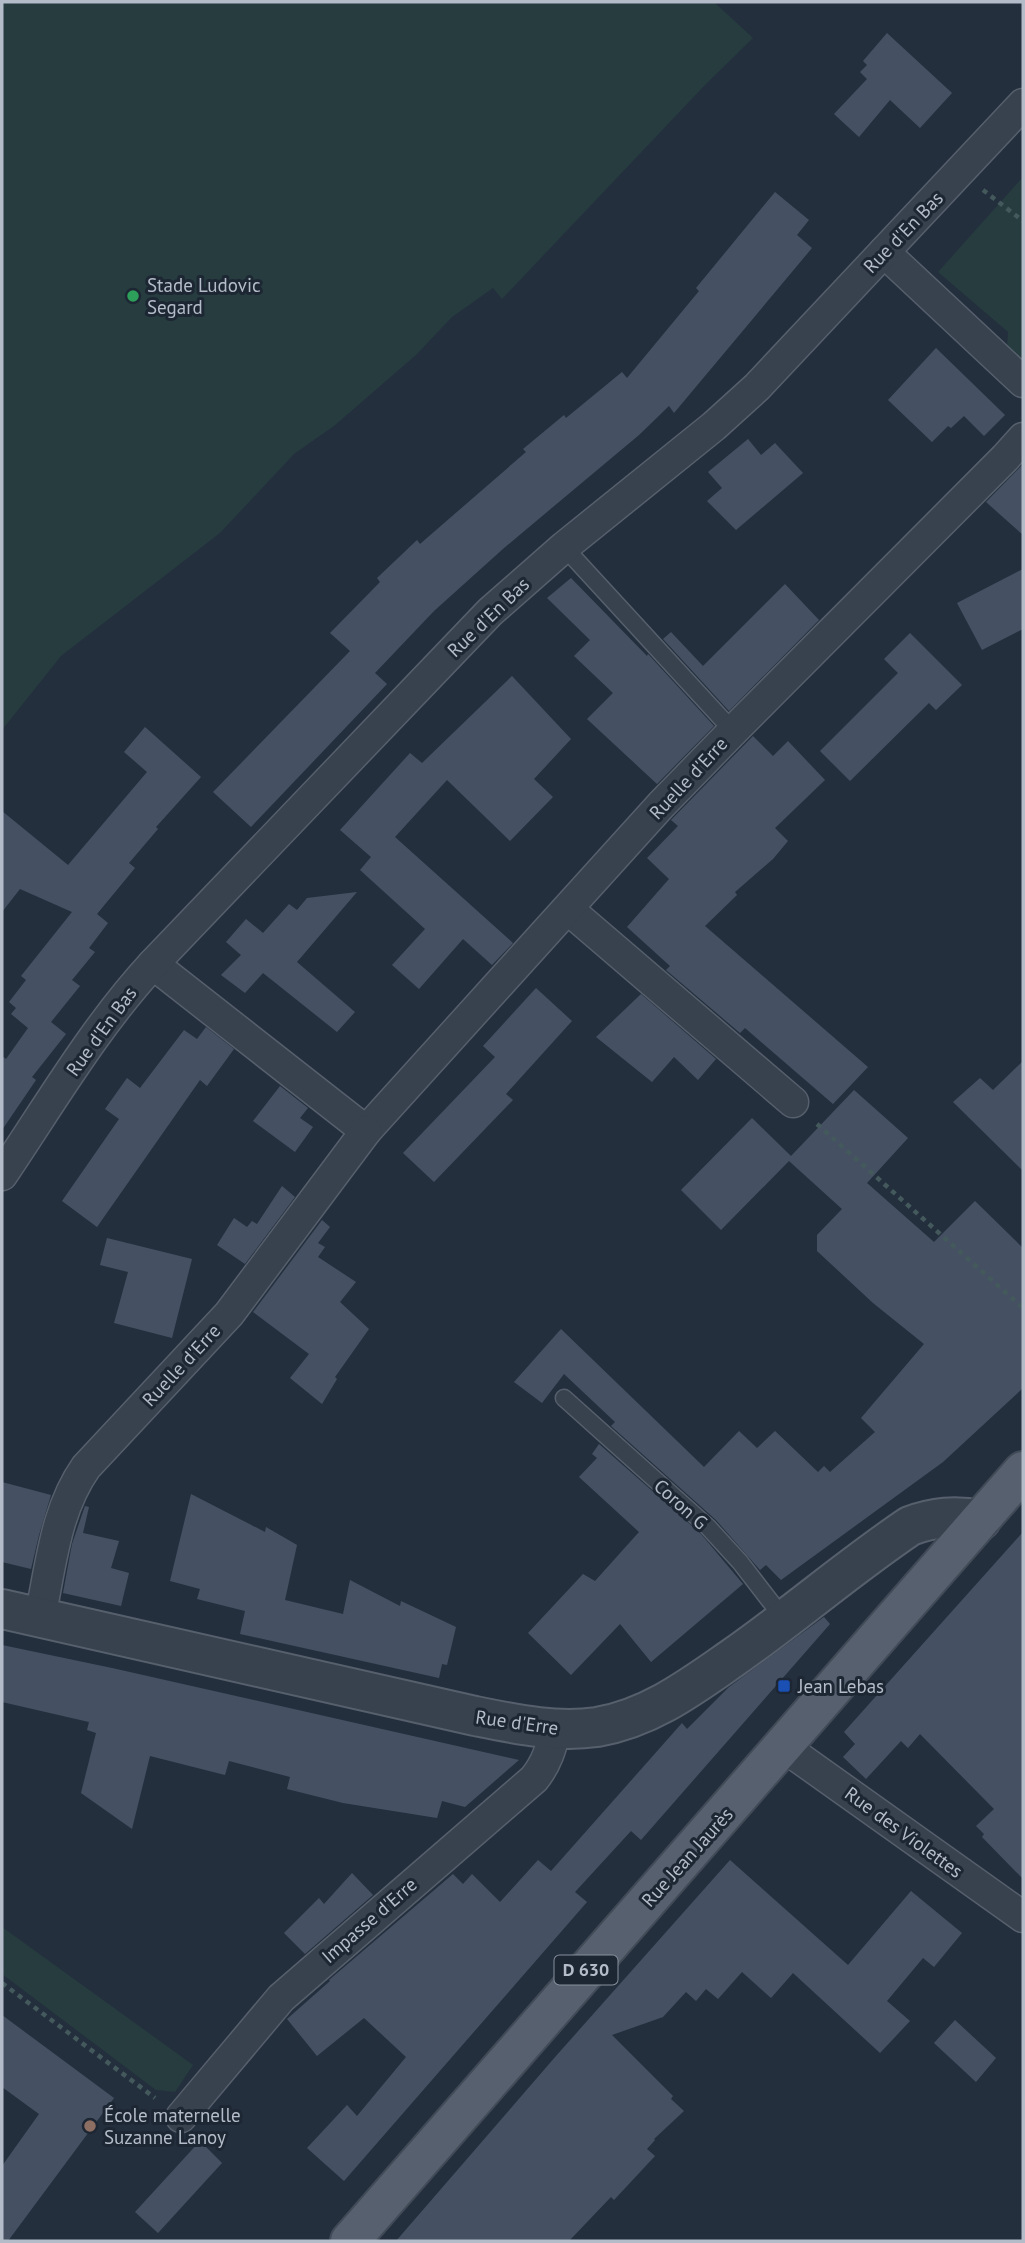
<svg xmlns="http://www.w3.org/2000/svg" width="1025" height="2243" font-family="'PT Sans',sans-serif">
<style>
.green{fill:#263c3f}
.building{fill:#455162}
.lines{fill:none;stroke-linecap:round;stroke-linejoin:round}
.service-casing{stroke:#565f6c;stroke-width:19}
.minor-casing{stroke:#565f6c;stroke-width:33}
.tertiary-casing{stroke:#565f6c;stroke-width:42}
.primary-casing{stroke:#414a57;stroke-width:42}
.path{stroke:#44595c;stroke-width:4.5;stroke-dasharray:5 5;stroke-linecap:butt}
.service{stroke:#38414e;stroke-width:16}
.minor{stroke:#38414e;stroke-width:30}
.tertiary{stroke:#38414e;stroke-width:38}
.primary{stroke:#56606e;stroke-width:38}
.leisure-dot{fill:#2e9e5b;stroke:#1d2633;stroke-width:2.5}
.transit-dot{fill:#1a4fb4;stroke:#1d2633;stroke-width:2.5}
.education-dot{fill:#8d6e63;stroke:#1d2633;stroke-width:2.5}
.labels{text-anchor:middle;stroke-width:6;stroke-linejoin:round;paint-order:stroke}
.shield{fill:#1d2633;stroke:#878f9c;stroke-width:2}
.shield-label{font-size:18px;font-weight:bold;fill:#b4bcc9}
.street-label{font-size:19px;fill:#b4bcc9;stroke:#1d2633}
.poi-label{font-size:19px;fill:#b4bcc9;stroke:#1d2633;text-anchor:start}
</style>
<rect width="100%" height="100%" fill="#242f3e"/>
<g class="green">
<polygon points="2,2 714,2 753,38 705,85 502,299 493,288 452,317 416,355 334,426 294,454 220,533 61,656 2,730"/>
<polygon points="1023,177 1023,364 1007,349 1008,332 938,272"/>
<polygon points="2,1927 193,2065 175,2092 156,2090 2,1974"/>
</g>
<g class="building">
<polygon points="887,33 952,93 920,128 890,100 859,137 834,114 867,79 860,72 867,65 863,61"/>
<polygon points="775,192 809,220 797,235 812,248 674,413 669,406 639,435 504,548 434,611 375,673 387,684 251,827 213,792 350,651 330,633 380,582 377,578 417,540 420,544 526,452 523,449 564,415 566,418 622,372 627,378 699,291 696,288"/>
<polygon points="936,348 1005,415 984,436 964,416 951,428 948,426 932,442 888,400"/>
<polygon points="748,439 761,455 775,443 803,473 736,530 707,501 722,488 708,472"/>
<polygon points="1023,464 1023,535 986,502"/>
<polygon points="1023,569 1023,629 982,650 957,603"/>
<polygon points="571,578 647,656 648,654 714,726 657,784 587,719 613,693 574,656 590,640 547,598"/>
<polygon points="785,584 819,620 729,711 663,639 671,632 703,666"/>
<polygon points="910,633 962,685 936,710 929,703 850,781 820,751 898,673 884,659"/>
<polygon points="512,676 571,739 534,779 553,797 510,841 447,780 395,837 513,943 492,965 463,939 419,989 392,965 425,929 360,870 371,857 340,830 410,753 422,763"/>
<polygon points="145,727 201,777 156,827 158,829 129,863 135,868 97,914 108,923 89,948 95,952 72,980 80,986 51,1022 66,1034 32,1077 36,1080 2,1130 2,1056 6,1059 28,1028 11,1014 16,1008 9,1002 26,980 21,976 72,912 20,889 2,912 2,811 68,865 147,772 124,752"/>
<polygon points="753,736 773,756 788,741 825,780 775,828 788,841 773,859 735,892 737,895 705,926 868,1067 833,1104 745,1028 740,1033 666,970 670,966 627,927 669,879 647,858 678,826 671,820"/>
<polygon points="357,892 297,962 355,1012 337,1032 263,973 245,993 221,975 241,955 226,942 246,919 263,933 289,904 297,910 307,898"/>
<polygon points="536,988 572,1021 506,1094 513,1100 434,1182 403,1153 495,1057 483,1046"/>
<polygon points="641,994 716,1059 698,1080 674,1057 652,1082 596,1037"/>
<polygon points="206,1027 234,1049 207,1086 200,1080 97,1227 62,1201 119,1119 105,1109 127,1078 140,1088 184,1030 197,1039"/>
<polygon points="1023,1061 1023,1171 953,1102 980,1078 993,1090"/>
<polygon points="280,1086 308,1108 300,1118 313,1127 295,1152 253,1121"/>
<polygon points="854,1090 908,1138 867,1183 934,1242 975,1201 1023,1248 1023,1388 943,1462 781,1580 766,1565 760,1570 716,1520 611,1426 615,1422 564,1374 542,1403 514,1382 561,1329 704,1467 739,1431 757,1448 775,1431 818,1472 824,1466 830,1472 875,1432 861,1418 924,1344 873,1303 817,1251 817,1235 842,1209 789,1161 721,1230 681,1190 752,1118 791,1156"/>
<polygon points="282,1186 295,1197 245,1264 217,1245 234,1218 247,1227 252,1221 257,1224"/>
<polygon points="322,1220 330,1227 318,1243 325,1247 318,1257 356,1282 340,1302 369,1329 335,1377 337,1379 322,1404 290,1378 309,1354 253,1312"/>
<polygon points="107,1238 192,1259 172,1338 114,1323 128,1272 100,1265"/>
<polygon points="599,1444 701,1534 743,1584 651,1662 620,1624 571,1675 528,1633 583,1574 595,1581 639,1532 579,1477 597,1458 592,1454"/>
<polygon points="2,1482 51,1495 39,1535 31,1569 2,1562"/>
<polygon points="191,1494 265,1532 266,1527 297,1545 285,1600 343,1614 350,1580 400,1606 401,1601 456,1627 447,1665 442,1664 439,1678 240,1634 245,1611 197,1599 200,1589 170,1581"/>
<polygon points="85,1506 89,1507 83,1533 119,1541 111,1568 129,1573 121,1606 63,1593 72,1544"/>
<polygon points="1023,1532 1023,1879 982,1837 984,1834 976,1826 994,1809 920,1734 908,1748 901,1741 866,1779 843,1757 855,1744 844,1732"/>
<polygon points="824,1617 830,1624 641,1840 631,1831 575,1892 587,1902 344,2181 307,2148 347,2105 357,2116 406,2057 364,2018 317,2056 287,2019 330,1981 329,1980 453,1874 463,1884 472,1874 500,1902 538,1860 551,1871 682,1723 687,1729 729,1687"/>
<polygon points="2,1645 112,1668 519,1760 465,1807 442,1801 437,1818 343,1803 287,1789 290,1777 229,1761 225,1775 150,1756 132,1829 81,1793 96,1733 87,1730 89,1722 2,1702"/>
<polygon points="730,1860 848,1965 911,1891 962,1933 934,1967 923,1958 887,2001 910,2021 880,2053 793,1973 771,1998 742,1972 718,1999 706,1989 696,2001 686,1992 663,2017 612,2035 673,2096 671,2099 684,2111 654,2139 655,2140 647,2149 655,2156 614,2200 611,2197 569,2241 396,2241 556,2056"/>
<polygon points="352,1873 373,1895 305,1954 284,1933 319,1898 324,1904"/>
<polygon points="2,2015 114,2098 8,2241 2,2241 2,2166 39,2114 2,2087"/>
<polygon points="955,2020 996,2058 976,2082 934,2043"/>
<polygon points="200,2141 222,2163 158,2233 135,2212"/>
</g>
<g class="lines">
<defs>
<g id="service">
<polyline points="564,547 733,731"/>
<polyline points="564,1398 708,1527 740,1562 784,1619"/>
</g>
<g id="minor">
<polyline points="884,252 1023,382"/>
<polyline points="569,910 793,1102"/>
<polyline points="153,964 366,1131 661,805 736,728 1005,458 1023,438"/>
<path d="M 2,1175 C 50,1104 94,1028 153,964 L 490,612 L 564,547 L 714,426 L 757,387 L 1023,104"/>
<path d="M 40,1617 C 51,1566 55,1511 86,1467 L 229,1314 L 366,1131"/>
<polyline points="784,1747 1023,1917"/>
<path d="M 181,2117 L 281,1998 L 534,1779 C 547,1763 551,1748 556,1728"/>
</g>
<path id="tertiary" d="M 2,1609 L 475,1716 C 515,1724 556,1733 597,1727 C 650,1718 691,1687 734,1657 C 794,1615 849,1567 910,1526 C 934,1517 955,1515 981,1520"/>
<polyline id="primary" points="350,2241 1023,1471"/>
</defs>
<use href="#service" class="service-casing"/>
<use href="#minor" class="minor-casing"/>
<use href="#tertiary" class="tertiary-casing"/>
<use href="#primary" class="primary-casing"/>
<g class="path">
<polyline points="983,190 1023,221"/>
<polyline points="817,1124 1023,1308"/>
<polyline points="2,1983 155,2098"/>
</g>
<use href="#service" class="service"/>
<use href="#minor" class="minor"/>
<use href="#tertiary" class="tertiary"/>
<use href="#primary" class="primary"/>
</g>
<circle class="leisure-dot" cx="133" cy="296" r="7"/>
<rect class="transit-dot" x="777" y="1679" width="14" height="14" rx="3.5"/>
<circle class="education-dot" cx="90" cy="2126" r="7"/>
<g class="labels">
<rect class="shield" x="554.5" y="1955.5" width="63" height="29" rx="5"/>
<g class="shield-label">
<text x="586" y="1976">D 630</text>
</g>
<g class="street-label">
<text transform="translate(903 232) rotate(-46)" y="7">Rue d'En Bas</text>
<text transform="translate(488 617) rotate(-44)" y="7">Rue d'En Bas</text>
<text transform="translate(688 778) rotate(-47)" y="7">Ruelle d'Erre</text>
<text transform="translate(101 1031) rotate(-54)" y="7">Rue d'En Bas</text>
<text transform="translate(181 1365) rotate(-47)" y="7">Ruelle d'Erre</text>
<text transform="translate(681 1504) rotate(42)" y="7">Coron G</text>
<text transform="translate(517 1722) rotate(8)" y="7">Rue d'Erre</text>
<text transform="translate(904 1832) rotate(36)" y="7">Rue des Violettes</text>
<text transform="translate(687 1857) rotate(-48)" y="7">Rue Jean Jaurès</text>
<text transform="translate(369 1920) rotate(-41)" y="7">Impasse d'Erre</text>
</g>
<g class="poi-label">
<text x="147" y="292">Stade Ludovic<tspan x="147" dy="22">Segard</tspan></text>
<text x="798" y="1693">Jean Lebas</text>
<text x="104" y="2122">École maternelle<tspan x="104" dy="22">Suzanne Lanoy</tspan></text>
</g>
</g>
<rect width="1025" height="2243" fill="none" stroke="#b4bcc9" stroke-width="7"/>
</svg>
